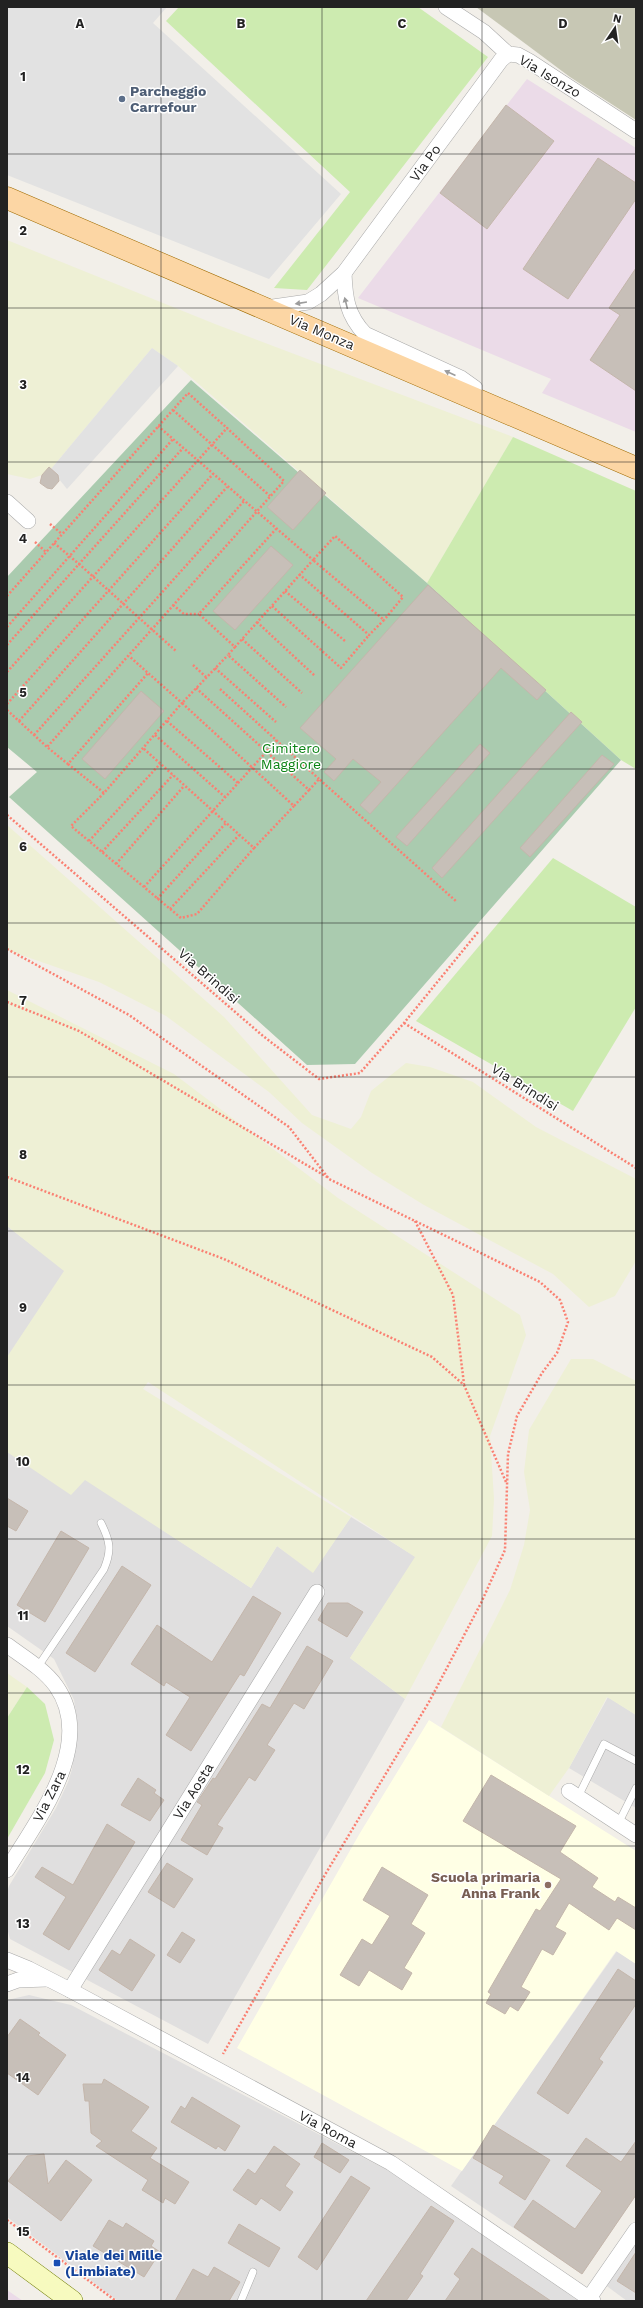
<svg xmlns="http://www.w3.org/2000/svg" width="643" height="2308" font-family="'Work Sans',sans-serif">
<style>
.residential{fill:#e0dfdf}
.industrial{fill:#ebdbe8}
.education{fill:#ffffe5}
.construction{fill:#c7c7b4}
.farmland{fill:#eef0d5}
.grass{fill:#cdebb0}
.cemetery{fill:#aacbaf}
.parking{fill:#e2e2e2}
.building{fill:#c7bfb8;stroke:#c4b6ab}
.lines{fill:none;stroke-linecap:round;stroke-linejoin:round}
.lane-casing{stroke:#a9a9a9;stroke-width:8}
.street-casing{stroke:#a9a9a9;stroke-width:16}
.secondary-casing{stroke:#707d05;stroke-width:22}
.primary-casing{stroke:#a06b00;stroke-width:23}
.path{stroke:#fa8072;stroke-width:2.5;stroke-dasharray:2 2;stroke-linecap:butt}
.lane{stroke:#fff;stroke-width:7}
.street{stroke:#fff;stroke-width:15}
.secondary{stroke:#f7fabf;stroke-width:21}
.primary{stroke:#fcd6a4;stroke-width:22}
.oneway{fill:#9c9c9c}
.grid{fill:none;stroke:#222;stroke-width:1;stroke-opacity:0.55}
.service-dot{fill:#5c6f8a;stroke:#fff;stroke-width:1.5}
.education-dot{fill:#8d6e63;stroke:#fff;stroke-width:1.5}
.transit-dot{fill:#1a4fb4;stroke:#fff;stroke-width:1.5}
.labels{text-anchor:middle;stroke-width:3;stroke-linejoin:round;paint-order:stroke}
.street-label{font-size:14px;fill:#222;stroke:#fff}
.service-label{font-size:14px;font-weight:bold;fill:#4e5e75;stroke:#fff;text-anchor:start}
.park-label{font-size:14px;fill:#0c8416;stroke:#fff}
.education-label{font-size:14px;font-weight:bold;fill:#785e54;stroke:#fff;text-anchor:end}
.transit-label{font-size:14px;font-weight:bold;fill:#164399;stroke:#fff;text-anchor:start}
.grid-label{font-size:13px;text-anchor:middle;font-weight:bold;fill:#222;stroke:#fff;stroke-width:3;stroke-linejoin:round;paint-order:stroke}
</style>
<rect width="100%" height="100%" fill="#f2efe9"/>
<g class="residential">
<polygon points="7,1226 81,1283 173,1341 85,1479 251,1588 277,1546 313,1572 351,1517 416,1557 350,1658 405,1699 208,2044 10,1939 7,1928 7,1892 9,1886 56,1808 68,1782 72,1769 78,1727 74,1700 54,1659 7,1626"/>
<polygon points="608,1697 636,1715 636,1808 569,1768"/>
<polygon points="617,1951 636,1964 636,2195 582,2274 451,2186"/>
<polygon points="29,1995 71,2005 391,2172 579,2301 118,2301 7,2217 7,2000"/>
<polygon points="636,2240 636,2301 627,2301 604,2284"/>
</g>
<g class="industrial">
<polygon points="527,79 636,148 636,432 542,393 551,379 358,298"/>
<polygon points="7,2290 23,2301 7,2301"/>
</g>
<polygon class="education" points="429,1720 636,1851 636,1964 616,1951 462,2171 237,2048 360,1833"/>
<polygon class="construction" points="476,7 636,7 636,120 570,77"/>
<g class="farmland">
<polygon points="7,240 215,324 513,437 427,583 178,366 152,348 51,469 46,470 42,475 30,479 7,474"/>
<polygon points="7,825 224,1017 312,1115 351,1129 361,1117 371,1091 406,1063 430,1067 473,1082 536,1127 636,1179 636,1261 615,1296 589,1307 553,1274 424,1205 372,1173 302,1123 269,1092 166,1016 99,982 7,950"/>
<polygon points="7,990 174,1074 338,1198 520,1315 526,1335 490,1436 494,1499 492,1536 405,1699 350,1658 415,1557 148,1382 143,1389 351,1517 313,1573 277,1546 251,1588 85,1480 71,1495 7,1452 7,1357 64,1271 7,1226"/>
<polygon points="571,1359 593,1359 636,1381 636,1715 607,1697 569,1768 549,1796 441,1727 510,1590 524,1545 530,1510 524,1472 529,1430"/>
<polygon points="7,1673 27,1687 7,1718"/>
</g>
<g class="grass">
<polygon points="179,7 418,7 488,57 307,290 274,288 350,192 166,21"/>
<polygon points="513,437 636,491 636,769 621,760 427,583"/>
<polygon points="553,858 636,907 636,1007 573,1111 416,1021"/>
<polygon points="27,1687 45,1704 54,1740 45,1773 7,1839 7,1718"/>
</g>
<polygon class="cemetery" points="191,380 427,583 621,760 355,1064 307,1065 9,797 37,772 7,747 7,577"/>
<g class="parking">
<polygon points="7,7 167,7 153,23 341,194 269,279 7,175"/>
<polygon points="152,348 178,366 67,489 51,469"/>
</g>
<g class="building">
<polygon points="506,105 554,141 487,229 440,193"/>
<polygon points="598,158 636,183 636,199 568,299 523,269"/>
<polygon points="636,268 636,391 590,360 620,315 609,308"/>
<polygon points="49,467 58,475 59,481 52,489 47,488 40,483 42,475"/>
<polygon points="300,470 326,493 293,530 267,507"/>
<polygon points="271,546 293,565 235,630 213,611"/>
<polygon points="428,585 546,690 537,700 501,668 370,814 360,805 381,782 353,759 334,781 324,772 336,759 300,728"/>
<polygon points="141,691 164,711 105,779 82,759"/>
<polygon points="571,712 582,722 442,878 432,868"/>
<polygon points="480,744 490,753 407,846 396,837"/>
<polygon points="602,755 614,764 530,857 520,848"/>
<polygon points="7,1498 28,1511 16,1531 7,1526"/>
<polygon points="61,1531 89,1548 45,1622 17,1605"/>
<polygon points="122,1566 151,1585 95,1672 66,1653"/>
<polygon points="253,1596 281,1613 244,1676 240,1674 191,1751 166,1735 190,1697 166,1682 164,1686 131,1664 157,1625 212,1662"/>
<polygon points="328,1603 348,1603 363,1612 347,1637 318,1620"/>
<polygon points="307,1646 333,1661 304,1709 294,1703 267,1745 275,1750 255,1781 249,1777 217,1825 223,1828 207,1855 181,1840 202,1805 197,1802 213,1778 215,1779 262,1704 270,1708"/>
<polygon points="491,1775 576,1826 560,1852 598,1878 592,1887 615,1902 618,1897 636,1908 636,1930 617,1918 609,1930 569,1903 555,1927 566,1933 553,1955 542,1949 521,1987 530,1992 518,2011 510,2006 505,2014 486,2003 491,1994 488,1992 536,1909 540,1911 561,1879 463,1821"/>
<polygon points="138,1778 156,1790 154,1793 164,1800 150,1821 121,1805"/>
<polygon points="107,1824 135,1842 69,1950 43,1934 66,1897 35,1877 42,1867 73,1885"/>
<polygon points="167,1863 193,1879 174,1908 148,1892"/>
<polygon points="382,1867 428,1895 411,1924 425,1933 404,1968 412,1973 402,1990 369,1970 359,1986 340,1975 362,1939 372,1945 390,1916 363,1900"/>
<polygon points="182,1932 195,1940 180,1963 167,1955"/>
<polygon points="130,1939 155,1955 132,1991 99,1970 112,1950 120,1955"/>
<polygon points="618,1969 636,1981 636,2004 599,2059 603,2062 568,2114 537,2093"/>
<polygon points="20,2019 40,2033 38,2035 66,2055 38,2095 7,2073 7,2037"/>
<polygon points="104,2079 149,2107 131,2131 157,2148 150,2158 189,2182 175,2204 165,2198 163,2203 142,2190 148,2180 96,2146 102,2141 91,2133 89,2101 85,2101 83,2084 102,2084"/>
<polygon points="192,2097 240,2126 225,2151 218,2146 216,2149 171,2122 181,2106 185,2109"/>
<polygon points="493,2125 550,2160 525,2200 499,2183 504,2176 473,2158"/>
<polygon points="586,2138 621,2162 636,2141 636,2195 582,2274 514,2227 533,2200 575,2229 602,2191 566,2166"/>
<polygon points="322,2143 349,2160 340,2173 314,2157"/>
<polygon points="274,2146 300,2164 285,2186 293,2192 280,2211 261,2198 256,2205 233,2190 248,2169 255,2174"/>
<polygon points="44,2154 48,2184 66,2160 92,2180 61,2221 8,2181 27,2156"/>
<polygon points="351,2176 370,2188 317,2270 298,2257"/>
<polygon points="431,2206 454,2221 420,2274 423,2276 406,2301 366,2301"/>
<polygon points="109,2220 123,2228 126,2223 154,2241 151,2246 160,2252 144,2277 93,2246"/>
<polygon points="239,2224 280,2248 269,2267 228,2243"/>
<polygon points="472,2248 551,2301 445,2301 460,2279 454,2274"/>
<polygon points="636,2252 636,2293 617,2281"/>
<polygon points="214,2267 240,2282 229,2301 175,2301 193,2269 208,2277"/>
</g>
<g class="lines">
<defs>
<g id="lane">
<path d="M 37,1668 L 104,1569 C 112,1550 110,1541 101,1523"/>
<polyline points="578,1797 604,1744 636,1761"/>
<polyline points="618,1824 636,1788"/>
<polyline points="241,2301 253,2272"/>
</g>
<g id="street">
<polyline points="446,7 484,32 508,54 518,55 529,61 636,131"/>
<path d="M 344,273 C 345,298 347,315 365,334 L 461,378 L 475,388 L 474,397"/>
<polyline points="266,308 308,302 321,294 344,273 501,60 508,54"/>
<polyline points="7,502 28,521"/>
<path d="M 7,1645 C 23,1657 44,1669 56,1686 C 97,1744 37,1820 7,1870"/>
<polyline points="569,1791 636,1835"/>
<polyline points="7,1960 29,1969 70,1990 391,2163 593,2301"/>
<polyline points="7,1984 18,1980 47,1979"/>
<polyline points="70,1990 317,1592"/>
<polyline points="589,2298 636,2230"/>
</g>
<polyline id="secondary" points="7,2253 72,2301"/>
<polyline id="primary" points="7,198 636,468"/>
</defs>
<use href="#lane" class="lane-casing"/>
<use href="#street" class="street-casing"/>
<use href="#secondary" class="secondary-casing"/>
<use href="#primary" class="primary-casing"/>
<g class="path">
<polyline points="173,410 270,496"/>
<polyline points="158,426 313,560 235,647 199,614 276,529"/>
<polyline points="50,524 62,534"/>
<polyline points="35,542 46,552"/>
<polyline points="54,543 79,564 183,448"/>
<polyline points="299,574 369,635 384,620 313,560 335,536 403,597 384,620"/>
<polyline points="285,591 345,641"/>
<polyline points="7,596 188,393 227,428"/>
<polyline points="173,605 184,614 199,614"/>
<polyline points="272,606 341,668 369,635"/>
<polyline points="257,622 315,676"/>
<polyline points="7,627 173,439"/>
<polyline points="242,639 302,693"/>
<polyline points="7,645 79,564 176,651"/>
<polyline points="235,647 228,655 286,707"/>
<polyline points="193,665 206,677"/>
<polyline points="215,668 276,722"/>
<polyline points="7,672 227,428 284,481 47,747 68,764 148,673 129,656"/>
<polyline points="196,688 309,790 294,806 182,703 228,655"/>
<polyline points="220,689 319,779"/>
<polyline points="7,704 213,474"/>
<polyline points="7,710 47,747"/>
<polyline points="19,721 227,487"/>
<polyline points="167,721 238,783"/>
<polyline points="34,735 244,501"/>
<polyline points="155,735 225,797"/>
<polyline points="68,764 104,793 182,703 148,673"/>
<polyline points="309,790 319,779 457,902"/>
<polyline points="104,793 71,826 181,918 197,914 254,848 143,748"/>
<polyline points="7,815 263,1036 319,1079 360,1073 404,1023 478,932"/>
<polyline points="89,841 160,764"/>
<polyline points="254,848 294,806"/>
<polyline points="102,852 173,775"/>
<polyline points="116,864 184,786"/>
<polyline points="144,887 277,740"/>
<polyline points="157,899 226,823"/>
<polyline points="170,909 239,835"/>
<polyline points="7,949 129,1015 289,1127 329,1179 540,1282 560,1300 568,1322 557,1353 542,1373 517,1416 508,1454 505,1550 481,1603 429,1702 326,1873 223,2054"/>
<polyline points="7,1002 79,1031 327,1177"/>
<polyline points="404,1023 636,1168"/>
<polyline points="7,1177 224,1259 432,1357 464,1385 506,1482"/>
<polyline points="415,1221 453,1295 464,1384"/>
<polyline points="7,2220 116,2301"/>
</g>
<use href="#lane" class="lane"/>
<use href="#street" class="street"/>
<use href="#secondary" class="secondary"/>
<use href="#primary" class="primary"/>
</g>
<defs><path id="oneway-solid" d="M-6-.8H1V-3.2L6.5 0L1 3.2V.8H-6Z"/></defs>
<g class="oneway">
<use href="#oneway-solid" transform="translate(301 303) rotate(171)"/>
<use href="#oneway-solid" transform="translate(346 303) rotate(-104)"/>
<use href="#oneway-solid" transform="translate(450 373) rotate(-156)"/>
</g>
<path class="grid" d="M 161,7 L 161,2301M 322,7 L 322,2301M 482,7 L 482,2301M 7,154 L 636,154M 7,308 L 636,308M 7,462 L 636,462M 7,615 L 636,615M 7,769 L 636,769M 7,923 L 636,923M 7,1077 L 636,1077M 7,1231 L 636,1231M 7,1385 L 636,1385M 7,1539 L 636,1539M 7,1693 L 636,1693M 7,1846 L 636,1846M 7,2000 L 636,2000M 7,2154 L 636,2154"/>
<circle class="service-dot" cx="122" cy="99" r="4"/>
<circle class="education-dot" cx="548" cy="1885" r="4"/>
<rect class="transit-dot" x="53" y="2259" width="8" height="8" rx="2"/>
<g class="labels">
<g class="street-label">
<text transform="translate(550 76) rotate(31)" y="5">Via Isonzo</text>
<text transform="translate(425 163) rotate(-54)" y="5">Via Po</text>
<text transform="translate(322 332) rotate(23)" y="5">Via Monza</text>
<text transform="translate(209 976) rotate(41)" y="5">Via Brindisi</text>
<text transform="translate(525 1087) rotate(32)" y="5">Via Brindisi</text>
<text transform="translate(193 1791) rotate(-58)" y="5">Via Aosta</text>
<text transform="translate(49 1796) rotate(-63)" y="5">Via Zara</text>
<text transform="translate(328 2129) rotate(28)" y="5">Via Roma</text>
</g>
<g class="service-label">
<text x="130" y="96">Parcheggio<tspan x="130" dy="16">Carrefour</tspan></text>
</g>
<g class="park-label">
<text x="291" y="753">Cimitero<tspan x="291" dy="16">Maggiore</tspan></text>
</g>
<g class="education-label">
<text x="540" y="1882">Scuola primaria<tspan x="540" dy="16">Anna Frank</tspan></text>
</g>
<g class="transit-label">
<text x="65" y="2260">Viale dei Mille<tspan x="65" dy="16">(Limbiate)</tspan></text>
</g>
</g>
<g class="grid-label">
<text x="80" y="28">A</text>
<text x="241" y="28">B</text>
<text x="402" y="28">C</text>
<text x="563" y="28">D</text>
<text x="23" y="81">1</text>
<text x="23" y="235">2</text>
<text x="23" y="389">3</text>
<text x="23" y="543">4</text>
<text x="23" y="697">5</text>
<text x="23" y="851">6</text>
<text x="23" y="1005">7</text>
<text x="23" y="1159">8</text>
<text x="23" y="1312">9</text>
<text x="23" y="1466">10</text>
<text x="23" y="1620">11</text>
<text x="23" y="1774">12</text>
<text x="23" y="1928">13</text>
<text x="23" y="2082">14</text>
<text x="23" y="2236">15</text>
</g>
<rect width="643" height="2308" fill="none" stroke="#222222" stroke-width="16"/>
<g transform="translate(615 28) rotate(13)" stroke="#ffffff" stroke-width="3" paint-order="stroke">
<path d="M0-3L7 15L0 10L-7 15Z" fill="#222222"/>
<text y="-6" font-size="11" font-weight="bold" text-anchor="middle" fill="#222222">N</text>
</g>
</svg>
